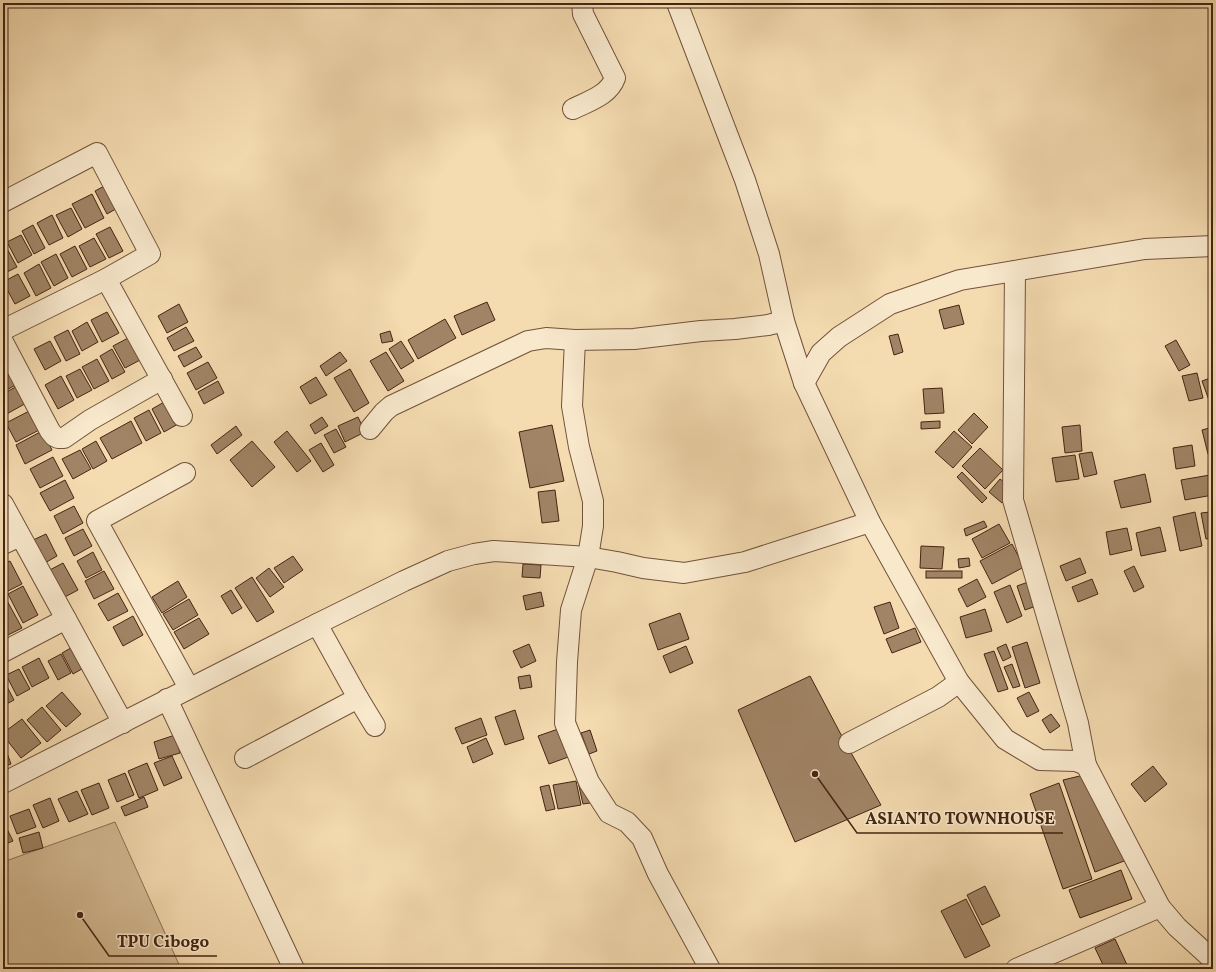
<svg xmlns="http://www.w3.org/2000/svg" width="1216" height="972" font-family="Vollkorn,serif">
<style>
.green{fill:#d6bc95;stroke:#8e7054}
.building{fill:#a08465;stroke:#462513}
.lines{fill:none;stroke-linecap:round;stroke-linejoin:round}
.minor-casing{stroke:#72523a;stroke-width:22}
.minor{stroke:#f8e8cc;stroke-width:20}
.leader{fill:none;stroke:#462513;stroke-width:1.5}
.callout-dot{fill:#462513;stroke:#f8e8cc;stroke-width:1.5}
.callout-label{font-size:17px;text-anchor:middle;font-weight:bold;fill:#462513;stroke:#f8e8cc;stroke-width:3;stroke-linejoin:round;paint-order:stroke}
</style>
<rect width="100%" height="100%" fill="#f4dbb0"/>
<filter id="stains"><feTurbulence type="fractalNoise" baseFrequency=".005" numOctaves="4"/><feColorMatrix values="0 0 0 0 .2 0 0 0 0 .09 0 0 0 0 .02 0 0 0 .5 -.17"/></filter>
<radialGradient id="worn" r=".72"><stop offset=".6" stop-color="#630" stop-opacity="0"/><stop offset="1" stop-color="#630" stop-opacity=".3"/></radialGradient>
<polygon class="green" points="115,822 181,969 3,969 3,862"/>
<g class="building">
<polygon points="108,184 121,206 107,214 95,191"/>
<polygon points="92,194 104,218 85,228 72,204"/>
<polygon points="71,208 82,229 68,237 56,215"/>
<polygon points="52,215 63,238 49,245 37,223"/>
<polygon points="33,225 45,248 34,254 22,231"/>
<polygon points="110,227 123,251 109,258 96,234"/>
<polygon points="21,235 32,255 18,263 7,242"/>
<polygon points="94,238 106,259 90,267 79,246"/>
<polygon points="4,243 17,267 3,274 3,244"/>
<polygon points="75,246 87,269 72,277 60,254"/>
<polygon points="56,254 68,278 54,286 41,262"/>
<polygon points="39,264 51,288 36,296 24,273"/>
<polygon points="18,274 30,296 15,304 3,282"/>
<polygon points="487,302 495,320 462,335 454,316"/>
<polygon points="179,304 188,322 167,333 158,316"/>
<polygon points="959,305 964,324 944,329 939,310"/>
<polygon points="107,312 119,333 102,342 91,320"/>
<polygon points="445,319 456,338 418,359 408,340"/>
<polygon points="87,322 98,342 82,351 72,331"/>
<polygon points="186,327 194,341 174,351 167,338"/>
<polygon points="68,330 80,354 66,361 54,337"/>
<polygon points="390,331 393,341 382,343 380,334"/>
<polygon points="898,334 903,352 894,355 889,336"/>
<polygon points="130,337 142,359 125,368 113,346"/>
<polygon points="1176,340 1190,365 1179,371 1165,346"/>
<polygon points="50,341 61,361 45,370 34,349"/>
<polygon points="401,341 414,361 401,369 389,349"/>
<polygon points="196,347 202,357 184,367 178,356"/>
<polygon points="112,349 125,372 112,379 100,356"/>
<polygon points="340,352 347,361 326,376 320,366"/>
<polygon points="386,352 404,381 388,391 370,361"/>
<polygon points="97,359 109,381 94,389 82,367"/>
<polygon points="208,362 217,378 196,390 187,373"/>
<polygon points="11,363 21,382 3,392 3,367"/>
<polygon points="80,369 92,390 77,398 66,376"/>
<polygon points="350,369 369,403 354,412 334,378"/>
<polygon points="1197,373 1203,398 1189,401 1182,376"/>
<polygon points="61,376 74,400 58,409 45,385"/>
<polygon points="316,377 327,395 310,404 300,387"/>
<polygon points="1213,377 1213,402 1210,403 1202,381"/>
<polygon points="218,381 224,393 204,404 198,392"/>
<polygon points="21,384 30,401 3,416 3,394"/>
<polygon points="942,388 944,413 925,414 923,389"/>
<polygon points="166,401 178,424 164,432 152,409"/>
<polygon points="33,409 43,428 16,442 6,423"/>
<polygon points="149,410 161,433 146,441 134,418"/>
<polygon points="974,413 988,427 972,444 958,430"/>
<polygon points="322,417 328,426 315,434 310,425"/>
<polygon points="358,417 365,432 345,442 338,426"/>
<polygon points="131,421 142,443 112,459 100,438"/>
<polygon points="940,421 940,428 921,429 921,422"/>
<polygon points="552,425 564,481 530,488 519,432"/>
<polygon points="1080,425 1082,451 1065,453 1062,427"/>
<polygon points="236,426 242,435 217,454 211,445"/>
<polygon points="1213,427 1213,453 1208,454 1202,430"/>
<polygon points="336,429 346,447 334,453 324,435"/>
<polygon points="42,431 52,450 25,464 16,445"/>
<polygon points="287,431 311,461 297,472 274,442"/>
<polygon points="954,431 972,447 953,468 935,452"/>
<polygon points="96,441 107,461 93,469 82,449"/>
<polygon points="252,441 275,467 252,487 230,460"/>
<polygon points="321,443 334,465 323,472 309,450"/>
<polygon points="1192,445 1195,466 1176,469 1173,448"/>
<polygon points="980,448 1003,470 985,489 962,466"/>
<polygon points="80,450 91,469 73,479 62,459"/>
<polygon points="1092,452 1097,474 1084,477 1079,454"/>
<polygon points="1075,455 1079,479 1056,482 1052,458"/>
<polygon points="53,457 63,476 40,488 30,469"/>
<polygon points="962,472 987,498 982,503 957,477"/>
<polygon points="1145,474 1151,502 1121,508 1114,481"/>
<polygon points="1210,475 1213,495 1185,500 1181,480"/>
<polygon points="1000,479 1013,489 1002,503 989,492"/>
<polygon points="65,480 74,498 50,511 40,493"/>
<polygon points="555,490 559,521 542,523 538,492"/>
<polygon points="74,506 83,523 63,534 54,516"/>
<polygon points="1195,512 1202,546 1180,551 1173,517"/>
<polygon points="1210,512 1213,529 1213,538 1206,539 1201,513"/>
<polygon points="984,521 987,527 966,536 964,529"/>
<polygon points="999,524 1010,543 982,558 972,539"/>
<polygon points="1160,527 1166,551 1141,556 1136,533"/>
<polygon points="1127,528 1132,550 1110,555 1106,532"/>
<polygon points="83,529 92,546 74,556 65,538"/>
<polygon points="46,534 57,556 43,564 31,541"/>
<polygon points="1012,544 1024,567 992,584 980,561"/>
<polygon points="921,546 944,547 942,569 920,568"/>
<polygon points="93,552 102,570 86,578 77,561"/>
<polygon points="293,556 303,570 284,583 274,568"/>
<polygon points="969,558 970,566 959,568 958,559"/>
<polygon points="1080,558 1086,573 1066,581 1060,566"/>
<polygon points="10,561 22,584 6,592 3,585 3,564"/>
<polygon points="63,563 78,590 61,599 46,572"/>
<polygon points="523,564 541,565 540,578 522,577"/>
<polygon points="1134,566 1144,587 1134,592 1124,571"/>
<polygon points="269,568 284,587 270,597 256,578"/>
<polygon points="104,571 114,589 94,599 85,581"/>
<rect x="926" y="571" width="36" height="7"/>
<polygon points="252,577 274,612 257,622 235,588"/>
<polygon points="977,579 986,597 967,607 958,589"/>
<polygon points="1092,579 1098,594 1078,602 1072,587"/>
<polygon points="178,581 187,597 162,613 152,597"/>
<polygon points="1031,581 1039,605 1025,610 1017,586"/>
<polygon points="1010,585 1022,616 1007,623 994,592"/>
<polygon points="23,586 38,615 23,623 8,594"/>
<polygon points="231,590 242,608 232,614 221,596"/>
<polygon points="541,592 544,606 526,610 523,596"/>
<polygon points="118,593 128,611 108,621 98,604"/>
<polygon points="5,597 22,628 4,637 3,598"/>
<polygon points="189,599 198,615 173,630 163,614"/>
<polygon points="890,602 899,628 884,634 874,607"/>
<polygon points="985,609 992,631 966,638 960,617"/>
<polygon points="680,613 689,639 658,650 649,624"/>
<polygon points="133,616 143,635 123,646 113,627"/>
<polygon points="199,618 209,634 184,649 174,632"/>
<polygon points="915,628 921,642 892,653 886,639"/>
<polygon points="1027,642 1040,683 1025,688 1012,647"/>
<polygon points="529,644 536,661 521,668 513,651"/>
<polygon points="1006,644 1011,657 1003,661 997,648"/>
<polygon points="76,645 87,666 73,674 62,653"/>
<polygon points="686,646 693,663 670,673 663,656"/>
<polygon points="994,651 1008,689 998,692 984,654"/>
<polygon points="61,654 71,673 58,680 48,661"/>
<polygon points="39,658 49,678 32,687 22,667"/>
<polygon points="1012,664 1020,686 1013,688 1004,667"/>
<polygon points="19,669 30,689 17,696 6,675"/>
<polygon points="530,675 532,687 520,689 518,677"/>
<polygon points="810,676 846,744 881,805 795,842 738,710"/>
<polygon points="3,679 14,700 3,706"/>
<polygon points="62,692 81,714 66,727 46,706"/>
<polygon points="1029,692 1039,711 1027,717 1017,698"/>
<polygon points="42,707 61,730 47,742 27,720"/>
<polygon points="515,710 524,739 505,745 495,717"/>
<polygon points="1051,714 1060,726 1050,733 1042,720"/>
<polygon points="481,718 487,735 462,744 455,728"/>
<polygon points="22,719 41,743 21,758 3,735 3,733"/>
<polygon points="561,728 571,756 549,764 538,736"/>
<polygon points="590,730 597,751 589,754 581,733"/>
<polygon points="175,735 180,753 159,759 154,742"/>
<polygon points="486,738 493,754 473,763 467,747"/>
<polygon points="3,742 11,764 3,767"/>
<polygon points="172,756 182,778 164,786 154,763"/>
<polygon points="147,763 158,790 139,798 128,771"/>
<polygon points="1153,766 1167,784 1145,802 1131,784"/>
<polygon points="125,773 134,795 117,802 108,780"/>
<polygon points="1088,774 1132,858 1095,872 1063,780"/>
<polygon points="576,781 581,805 558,809 553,785"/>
<polygon points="586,781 590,803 583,804 578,782"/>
<polygon points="99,783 109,808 92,815 81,790"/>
<polygon points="1059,783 1092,879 1063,889 1030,794"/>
<polygon points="549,785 555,809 546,811 540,787"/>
<polygon points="77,791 88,814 69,822 58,799"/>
<polygon points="144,797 148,807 125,816 121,807"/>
<polygon points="50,798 59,821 43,828 33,805"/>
<polygon points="29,809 36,827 17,834 10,816"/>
<polygon points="3,821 13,841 3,845"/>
<polygon points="39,832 43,848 23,853 19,838"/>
<polygon points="1121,870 1132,899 1080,918 1069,890"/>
<polygon points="985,886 1000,916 982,925 967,895"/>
<polygon points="966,899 990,946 965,958 941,911"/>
<polygon points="1115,939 1128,967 1125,969 1105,969 1095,948"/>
</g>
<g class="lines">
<defs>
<g id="minor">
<polyline points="677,3 745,180 769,254 784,321 804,383 870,522 959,682 1005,739 1040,760 1076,761 1086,765 1160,907 1177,927 1213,960"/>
<path d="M 573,109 C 589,101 609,95 615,78 L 583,14 L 582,3"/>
<polyline points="3,202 97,153 150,254 106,279 3,330"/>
<polyline points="1015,271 1013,500 1078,723 1086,765"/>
<polyline points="106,279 182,416"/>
<polyline points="575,340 572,406 579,447 593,501 593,526 588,557 571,610 567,662 565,723 589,782 609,813 627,822 642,838 658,874 710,969"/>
<polyline points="3,342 50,431 54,436 58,438 64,438 90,420 162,379"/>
<polyline points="804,383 821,353 839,337 890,304 960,280 1145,249 1213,246"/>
<polyline points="370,429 384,412 391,406 528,341 546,338 575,340 634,339 701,331 735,329 768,325 784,321"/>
<polyline points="185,473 97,521 189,688"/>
<polyline points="3,504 123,723"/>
<polyline points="3,544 20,536"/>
<polyline points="3,652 66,619"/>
<polyline points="358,698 375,726"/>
<polyline points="167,699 294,969"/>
<polyline points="849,743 938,697 959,682"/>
<polyline points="245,758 358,698 317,624"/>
<polyline points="3,783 317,624 404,581 448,561 474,554 494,551 588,557 617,562 643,568 684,573 745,562 870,522"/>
<polyline points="1016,969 1160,907"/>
</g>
</defs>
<use href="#minor" class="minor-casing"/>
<use href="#minor" class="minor"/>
</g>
<path class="leader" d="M815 774L857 833H1063M80 915L109 956H217"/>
<g class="callout-dot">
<circle cx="815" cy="774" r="4"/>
<circle cx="80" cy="915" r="4"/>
</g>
<g class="callout-label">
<text x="960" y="824">ASIANTO TOWNHOUSE</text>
<text x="163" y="947">TPU Cibogo</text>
</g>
<rect width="1216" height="972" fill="none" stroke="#f4dbb0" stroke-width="16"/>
<rect x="4" y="4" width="1208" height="964" fill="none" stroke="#462513" stroke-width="2"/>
<rect x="8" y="8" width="1200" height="956" fill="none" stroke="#462513"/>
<rect width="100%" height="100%" filter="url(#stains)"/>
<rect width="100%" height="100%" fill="url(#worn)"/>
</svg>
